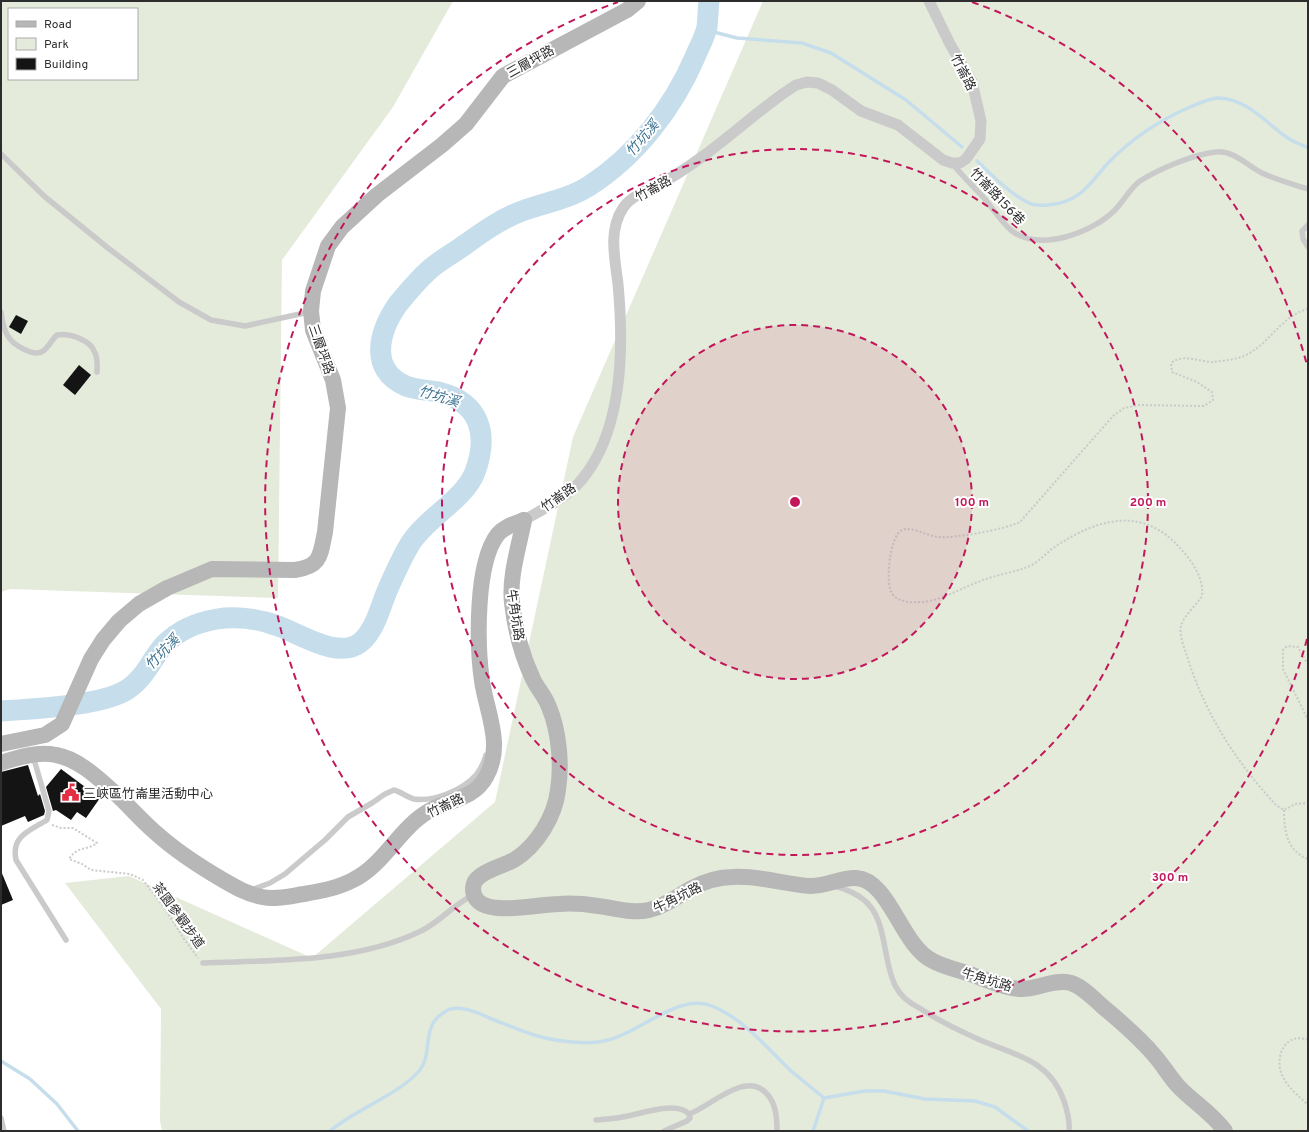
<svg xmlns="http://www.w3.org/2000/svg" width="1309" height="1132" font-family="Overpass,'Noto Sans TC',sans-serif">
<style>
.green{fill:#e4ebda;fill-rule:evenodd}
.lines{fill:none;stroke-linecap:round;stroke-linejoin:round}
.stream{stroke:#c6deeb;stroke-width:3.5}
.river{stroke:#c6deeb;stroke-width:21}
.building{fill:#141414}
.path{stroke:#cacaca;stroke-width:2;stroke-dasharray:2 2;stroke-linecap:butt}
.lane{stroke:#cacaca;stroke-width:5.5}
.street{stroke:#cacaca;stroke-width:11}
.secondary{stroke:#b7b7b7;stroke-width:16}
.ring{fill:none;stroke:#c2185b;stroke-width:2;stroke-dasharray:7 5}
.labels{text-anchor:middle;stroke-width:4;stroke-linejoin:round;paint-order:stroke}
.street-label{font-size:13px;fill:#2d2d2d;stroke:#fff}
.poi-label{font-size:13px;fill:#2d2d2d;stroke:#fff;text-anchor:start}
.water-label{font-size:14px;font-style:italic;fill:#3c718f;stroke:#fff}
.centre{fill:#c2185b;stroke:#fff;stroke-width:2}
.ring-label{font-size:12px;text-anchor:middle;font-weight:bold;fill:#c2185b;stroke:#fff;stroke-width:4;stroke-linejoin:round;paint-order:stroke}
</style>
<rect width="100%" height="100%" fill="#fff"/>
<g class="green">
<path d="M 1,1 L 453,1 L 393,107 L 282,260 L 278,598 L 10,589 L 1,592 ZM 9,9 L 137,9 L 137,79 L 9,79 Z"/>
<polygon points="763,1 1308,1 1308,1131 162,1131 160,1121 161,1009 65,883 129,876 312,958 495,802 573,437"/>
</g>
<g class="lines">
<g class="stream">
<polyline points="706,30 737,38 802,43 831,53 906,100 962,147"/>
<path d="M 977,161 C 993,176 1010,194 1029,203 C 1039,208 1061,204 1071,199 C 1086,192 1097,175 1108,163 C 1132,138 1158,121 1190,107 C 1199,104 1209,98 1219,98 C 1249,99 1268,126 1291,140 C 1296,143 1303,145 1308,148"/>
<polyline points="1,1061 30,1079 57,1104 78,1131"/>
<path d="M 330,1131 C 356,1109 400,1094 420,1070 C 433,1053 421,1027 443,1013 C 445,1012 448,1009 451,1009 C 467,1005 487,1018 502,1023 C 522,1031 542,1039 563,1041 C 578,1043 594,1044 608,1040 C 639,1033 680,992 712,1006 C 744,1019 767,1048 791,1071 C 802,1080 813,1089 824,1098 L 865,1091 L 884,1091 L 925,1099 L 975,1101 L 995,1107 L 1028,1131"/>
<polyline points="813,1131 824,1098"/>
</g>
<path class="river" d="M 1,711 C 33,709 103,706 128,689 C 145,678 152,658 165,644 C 179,630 199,622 217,619 C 236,616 258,619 275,625 C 298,632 338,661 361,642 C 375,630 380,608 387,591 C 394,575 401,559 410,544 C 426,518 465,499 475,472 C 489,434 480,402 438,392 C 428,390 416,390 406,386 C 368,370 379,331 398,304 C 407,293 418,280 429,270 C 440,260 454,253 466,244 C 484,231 501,219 522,211 C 544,203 569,199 589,186 C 636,156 673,108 695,57 C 699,47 705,37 707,27 C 708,18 708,10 709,1"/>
</g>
<g class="building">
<polygon points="16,315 28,321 21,334 9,327"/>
<polygon points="79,365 91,375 75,395 63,385"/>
<polygon points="28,765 38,796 40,794 45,811 44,815 28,822 25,816 1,826 1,772"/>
<polygon points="61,769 100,798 86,818 77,812 71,820 56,810 53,811 46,787"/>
<polygon points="1,871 13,900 1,905"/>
</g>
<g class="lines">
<g class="path">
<path d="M 1308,309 C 1279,316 1267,350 1238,358 C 1231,360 1221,361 1213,362 C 1199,362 1184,353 1171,363 L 1172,372 L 1197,382 L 1212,392 L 1213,400 L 1204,406 L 1139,405 L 1124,408 L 1113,416 L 1020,522 C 1006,529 953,539 938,537 C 927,536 912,526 902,530 C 890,535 884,585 893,595 C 900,602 911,603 921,602 C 941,601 959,589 978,582 C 994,575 1013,573 1030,566 C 1040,561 1047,552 1056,546 C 1099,518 1143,506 1180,548 C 1192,561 1204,578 1202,596 C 1196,606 1184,615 1181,626 C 1179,635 1184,647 1187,656 C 1204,712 1236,762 1276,805 L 1284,810 L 1295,804 L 1308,803"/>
<polyline points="1308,665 1298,647 1287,646 1283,650 1283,669 1308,720"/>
<path d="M 1284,810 C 1284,831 1287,851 1308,859"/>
<path d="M 52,825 L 61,828 L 73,828 L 97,843 C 86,851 77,846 69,859 L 82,864 L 91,870 L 130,874 L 143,880 L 163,906 L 184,939 L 198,958"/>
<path d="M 1308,1040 C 1285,1031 1273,1058 1283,1077 C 1288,1088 1300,1097 1308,1105"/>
</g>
<g class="lane">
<polyline points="1,154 44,196 108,248 179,302 211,320 245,326 309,312"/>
<path d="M 952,163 C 962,176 974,187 985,199 C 993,209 1002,223 1012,231 C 1040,252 1092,233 1115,210 C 1124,201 1130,188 1140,181 C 1159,169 1194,154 1216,152 C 1233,150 1248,166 1262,173 C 1277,180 1292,184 1308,189"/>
<polyline points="1308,225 1302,231 1303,239 1308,247"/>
<path d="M 1,312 C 2,320 3,329 8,336 C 12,344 34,358 43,351 C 49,347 52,339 57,335 C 70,333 91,340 95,353 C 98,359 97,365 97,372"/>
<path d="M 33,756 L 49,811 L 47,820 C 29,831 11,836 16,860 L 66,940"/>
<path d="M 835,886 C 845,889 856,893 864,900 C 888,919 882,962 896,987 C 901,997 911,1004 921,1009 C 939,1021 960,1031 980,1040 C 1015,1055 1050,1060 1064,1101 C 1067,1110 1070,1122 1069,1131"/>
<path d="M 251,890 L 270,883 L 285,874 L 325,840 L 348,817 L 372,803 L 385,794 L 394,790 C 401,792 407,797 414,799 C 434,802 463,790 476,775 C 481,769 484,762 486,755"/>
<path d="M 203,963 C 274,960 355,963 421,931 C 440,922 454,904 473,895"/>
<path d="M 689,1114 C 710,1107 742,1073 764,1091 C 776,1101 777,1117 777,1131"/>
<polyline points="1,1118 4,1131"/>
<path d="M 596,1120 C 605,1119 613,1119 622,1117 C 638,1115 676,1100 689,1114 L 690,1118 L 687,1121 L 664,1131"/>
</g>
<path class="street" d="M 524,520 C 542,510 562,500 577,485 C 623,436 624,348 618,284 C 615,259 608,231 623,208 C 631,196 648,190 660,184 C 706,159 742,123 784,93 L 796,85 L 807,82 L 818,83 L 832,90 L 861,111 L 898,125 L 943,160 L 952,163 L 960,163 L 966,159 L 980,139 L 981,121 L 972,82 L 950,44 L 929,1"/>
<g class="secondary">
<path d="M 524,520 C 519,547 509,576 512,603 C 515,629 522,656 533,679 C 537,688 545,696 549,707 C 559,731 562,764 558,790 C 555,816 537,846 514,860 C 503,866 488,869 479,877 C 472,882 471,893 477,900 C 490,916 539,904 559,904 C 572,903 585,904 598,906 C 615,908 632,914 649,910 C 665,906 677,897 690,889 C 703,882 719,877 733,877 C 759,875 786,885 811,886 C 828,886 842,877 856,878 C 890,880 901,946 933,961 C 944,967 958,970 970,974 C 985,979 1003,988 1020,989 C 1036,990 1055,978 1071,983 C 1083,987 1093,998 1102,1006 C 1120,1021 1139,1037 1154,1055 C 1163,1065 1169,1076 1178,1086 C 1193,1102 1212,1113 1225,1131"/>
<path d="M 1,744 L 45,735 L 62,724 L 91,659 L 103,640 L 119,621 L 139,604 L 167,588 L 212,569 L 295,570 C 321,566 320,556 325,532 L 338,408 L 333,380 L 313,330 L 311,311 L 313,291 L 328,246 L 342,227 L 377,195 L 442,145 L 466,124 L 503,76 L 627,10 L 638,1"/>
<path d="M 1,763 C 18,757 38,751 56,755 C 79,759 99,779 116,794 C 130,807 142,821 156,833 C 176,851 199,866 223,880 C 235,887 247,894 262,897 C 276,900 290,896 304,894 C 321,891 338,888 353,880 C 385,864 399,828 429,811 C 449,800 474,799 486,777 C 504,745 487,714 482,681 C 477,646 475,563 498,534 C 505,526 514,524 524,520"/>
</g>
</g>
<circle cx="795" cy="502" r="177" fill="#c2185b" fill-opacity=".12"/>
<g class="ring">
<circle cx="795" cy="502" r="177"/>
<circle cx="795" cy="502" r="353"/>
<path d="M1307 639A530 530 0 1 1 618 2M972 2A530 530 0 0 1 1307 365"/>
</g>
<defs>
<symbol id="civic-bare" viewBox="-9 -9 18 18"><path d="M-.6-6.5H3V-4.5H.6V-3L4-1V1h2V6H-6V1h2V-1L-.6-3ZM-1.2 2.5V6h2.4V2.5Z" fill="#e42f42" stroke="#fff" stroke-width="2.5" paint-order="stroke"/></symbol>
</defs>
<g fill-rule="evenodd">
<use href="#civic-bare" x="58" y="780" width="25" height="25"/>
</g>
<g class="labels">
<g class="street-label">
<text transform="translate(530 61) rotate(-29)" y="5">三層坪路</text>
<text transform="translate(964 72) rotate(63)" y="5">竹崙路</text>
<text transform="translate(653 188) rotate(-29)" y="5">竹崙路</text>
<text transform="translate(998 196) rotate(46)" y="5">竹崙路156巷</text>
<text transform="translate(322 349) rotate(71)" y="5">三層坪路</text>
<text transform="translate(558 497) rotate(-35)" y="5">竹崙路</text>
<text transform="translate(516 615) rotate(81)" y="5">牛角坑路</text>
<text transform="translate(445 805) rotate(-25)" y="5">竹崙路</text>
<text transform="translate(677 897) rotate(-26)" y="5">牛角坑路</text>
<text transform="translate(179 915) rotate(54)" y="5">茶園參觀步道</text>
<text transform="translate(987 979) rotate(17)" y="5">牛角坑路</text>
</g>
<g class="poi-label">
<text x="83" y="798">三峽區竹崙里活動中心</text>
</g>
<g class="water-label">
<text transform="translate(642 138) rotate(-49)" y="5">竹坑溪</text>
<text transform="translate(439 396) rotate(17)" y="5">竹坑溪</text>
<text transform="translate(162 652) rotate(-46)" y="5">竹坑溪</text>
</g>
</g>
<circle cx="795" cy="502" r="6" class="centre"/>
<g class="ring-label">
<text x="972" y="506">100 m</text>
<text x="1148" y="506">200 m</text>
<text x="1170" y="881">300 m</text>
</g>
<rect width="1309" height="1132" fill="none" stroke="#2d2d2d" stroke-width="4"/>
<rect x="8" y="8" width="130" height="72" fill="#ffffff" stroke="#ababab"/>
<rect x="16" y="21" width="20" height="6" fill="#b7b7b7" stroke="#ababab"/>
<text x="44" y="28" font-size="12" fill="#2d2d2d">Road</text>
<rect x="16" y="38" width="20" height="12" fill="#e4ebda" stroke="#ababab"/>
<text x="44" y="48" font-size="12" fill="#2d2d2d">Park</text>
<rect x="16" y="58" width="20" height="12" fill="#141414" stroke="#ababab"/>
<text x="44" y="68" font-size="12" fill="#2d2d2d">Building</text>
</svg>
